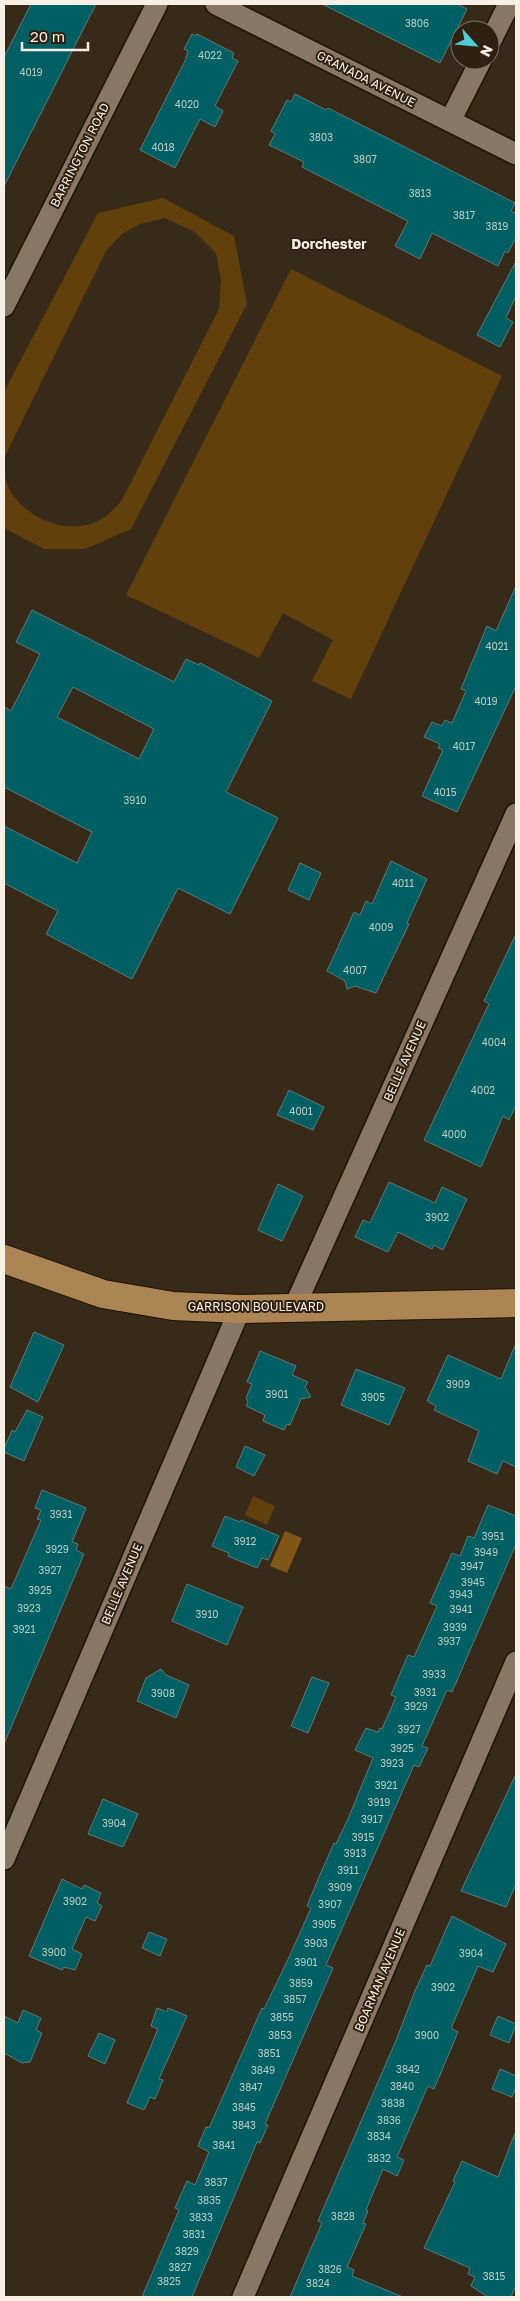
<svg xmlns="http://www.w3.org/2000/svg" width="520" height="2301" font-family="'Golos Text',sans-serif">
<style>
.green{fill:#62400c}
.water{fill:#815617}
.building{fill:#005f63;stroke:#5d7b7d;fill-rule:evenodd}
.lines{fill:none;stroke-linecap:round;stroke-linejoin:round}
.minor-casing{stroke:#1f1303;stroke-width:24}
.major-casing{stroke:#1f1303;stroke-width:30}
.minor{stroke:#877764;stroke-width:21}
.major{stroke:#ab8554;stroke-width:28}
.labels{text-anchor:middle;stroke-width:4;stroke-linejoin:round;paint-order:stroke}
.number-label{font-size:10px;fill:#bbccc4}
.street-label{font-size:12px;fill:#f9f0e5;stroke:#2e2110}
.neighbourhood-label{font-size:14px;font-weight:bold;fill:#f9f0e5;stroke:#2e2110}
</style>
<rect width="100%" height="100%" fill="#382a19"/>
<g class="green">
<path d="M 163,198 L 234,236 L 247,304 L 131,529 L 85,549 L 44,549 L 4,528 L 4,469 C 5,474 5,480 7,484 C 22,520 73,539 105,517 C 111,512 117,506 122,500 L 219,309 L 221,279 L 216,253 L 195,232 L 165,218 L 140,224 L 122,234 L 106,251 L 4,458 L 4,392 L 98,213 Z"/>
<polygon points="291,269 502,376 351,699 312,681 333,640 283,613 259,658 126,595"/>
<polygon points="253,1496 275,1506 267,1525 245,1515"/>
</g>
<polygon class="water" points="285,1531 302,1538 287,1573 270,1566"/>
<g class="building">
<polygon points="31,4 96,4 4,186 4,57"/>
<polygon points="322,4 457,4 467,9 440,63"/>
<polygon points="192,34 196,36 197,34 234,53 232,58 238,61 215,106 223,111 215,127 200,119 175,168 140,150 185,61 188,51 184,49"/>
<polygon points="295,94 326,110 328,108 515,203 511,211 516,214 516,237 508,253 505,251 498,266 432,233 420,259 395,246 408,221 302,167 304,162 269,145 275,134 271,131 287,100 291,102"/>
<polygon points="515,263 516,296 506,318 513,322 500,347 477,335"/>
<polygon points="516,586 516,686 457,812 422,796 443,750 438,748 440,744 424,737 432,722 442,726 445,720 452,723 466,691 461,689 487,626 496,631"/>
<path d="M 32,610 L 174,682 L 186,659 L 199,665 L 200,663 L 272,701 L 226,792 L 278,818 L 230,914 L 178,888 L 132,979 L 46,934 L 58,911 L 4,883 L 4,826 L 77,863 L 92,832 L 4,787 L 4,707 L 11,711 L 40,654 L 16,642 ZM 73,687 L 154,729 L 139,759 L 57,717 Z"/>
<polygon points="391,861 427,879 407,923 409,924 376,993 355,986 347,989 345,981 327,971 354,912 360,915 366,901 372,904"/>
<polygon points="300,863 321,873 309,900 288,890"/>
<polygon points="516,934 516,1105 509,1120 503,1116 481,1167 424,1140 489,1004 484,1001"/>
<polygon points="289,1090 324,1107 313,1130 277,1115"/>
<polygon points="389,1182 435,1203 442,1187 467,1199 443,1250 434,1245 432,1249 398,1232 388,1252 355,1237 363,1220 370,1223"/>
<polygon points="278,1184 303,1196 282,1241 258,1230"/>
<polygon points="34,1332 64,1345 38,1402 10,1387"/>
<polygon points="516,1343 516,1467 503,1461 497,1474 468,1461 479,1431 434,1410 436,1406 427,1401 448,1355 501,1379"/>
<polygon points="260,1351 296,1366 292,1375 308,1382 305,1387 311,1397 301,1399 290,1425 287,1424 284,1430 263,1421 265,1415 246,1406 248,1402 246,1398 252,1384 247,1382"/>
<polygon points="356,1369 405,1388 389,1425 341,1405"/>
<polygon points="27,1410 43,1417 24,1461 4,1452 4,1449 12,1430 15,1432"/>
<polygon points="245,1446 265,1455 254,1476 236,1467"/>
<polygon points="42,1490 86,1508 72,1542 78,1544 76,1550 84,1554 4,1744 4,1586 11,1589 41,1520 37,1519 41,1510 35,1508"/>
<polygon points="488,1505 516,1516 516,1544 452,1692 447,1690 422,1746 428,1748 419,1767 414,1765 326,1965 333,1968 265,2124 268,2125 260,2143 257,2142 192,2297 142,2297 179,2210 175,2208 187,2181 195,2185 209,2152 198,2146 206,2127 209,2128 262,2008 264,2009 291,1953 311,1908 307,1906 319,1877 334,1843 336,1844 348,1819 373,1758 355,1750 366,1728 378,1732 380,1728 382,1729 396,1697 391,1695 408,1655 414,1657 437,1606 430,1603 452,1553 460,1556 468,1536 474,1538"/>
<polygon points="225,1516 240,1522 241,1520 279,1536 268,1560 262,1558 257,1568 228,1556 229,1553 212,1546"/>
<polygon points="187,1584 243,1607 227,1645 172,1621"/>
<polygon points="161,1669 166,1675 189,1685 176,1718 137,1701 146,1678"/>
<polygon points="312,1677 329,1683 308,1733 291,1726"/>
<polygon points="516,1774 516,1884 506,1907 461,1891"/>
<polygon points="103,1799 138,1814 123,1847 88,1834"/>
<polygon points="62,1879 82,1889 84,1885 101,1893 97,1903 102,1906 95,1921 86,1917 72,1949 82,1954 75,1970 64,1967 62,1970 29,1956"/>
<polygon points="452,1916 506,1944 493,1972 478,1966 452,2026 452,2029 458,2032 434,2089 428,2086 397,2157 404,2160 397,2176 383,2169 366,2210 368,2211 363,2223 366,2224 347,2267 354,2270 352,2276 403,2297 290,2297 322,2223 318,2221 397,2038 415,1991 427,1965 430,1966"/>
<polygon points="149,1932 167,1939 160,1956 142,1948"/>
<polygon points="157,2008 167,2012 168,2008 187,2016 159,2079 163,2080 155,2099 150,2097 144,2110 127,2103 158,2029 151,2026"/>
<polygon points="23,2010 41,2018 36,2030 42,2033 30,2062 22,2063 4,2053 4,2016 18,2023"/>
<polygon points="498,2016 516,2024 509,2043 490,2035"/>
<polygon points="99,2033 115,2040 105,2064 88,2056"/>
<polygon points="500,2069 516,2076 516,2087 512,2097 492,2089"/>
<polygon points="515,2133 516,2285 511,2297 488,2297 471,2286 475,2277 468,2274 470,2268 424,2248 455,2182 453,2181 462,2161 498,2177"/>
</g>
<g class="lines">
<defs>
<g id="minor">
<polyline points="216,4 516,154"/>
<polyline points="490,42 509,4"/>
<polyline points="450,121 481,60"/>
<polyline points="4,306 157,4"/>
<polyline points="294,1308 516,814"/>
<polyline points="4,1859 240,1309"/>
<polyline points="243,2297 516,1662"/>
</g>
<polyline id="major" points="4,1259 103,1294 173,1306 240,1309 516,1303"/>
</defs>
<use href="#minor" class="minor-casing"/>
<use href="#major" class="major-casing"/>
<use href="#minor" class="minor"/>
<use href="#major" class="major"/>
</g>
<g class="labels">
<g class="number-label">
<text x="417" y="27">3806</text>
<text x="210" y="59">4022</text>
<text x="31" y="76">4019</text>
<text x="187" y="108">4020</text>
<text x="321" y="141">3803</text>
<text x="163" y="151">4018</text>
<text x="365" y="163">3807</text>
<text x="420" y="197">3813</text>
<text x="464" y="219">3817</text>
<text x="497" y="230">3819</text>
<text x="497" y="650">4021</text>
<text x="486" y="705">4019</text>
<text x="464" y="750">4017</text>
<text x="445" y="796">4015</text>
<text x="135" y="804">3910</text>
<text x="403" y="887">4011</text>
<text x="381" y="931">4009</text>
<text x="355" y="974">4007</text>
<text x="494" y="1046">4004</text>
<text x="483" y="1094">4002</text>
<text x="301" y="1115">4001</text>
<text x="454" y="1138">4000</text>
<text x="437" y="1221">3902</text>
<text x="458" y="1388">3909</text>
<text x="277" y="1398">3901</text>
<text x="373" y="1401">3905</text>
<text x="61" y="1518">3931</text>
<text x="493" y="1540">3951</text>
<text x="245" y="1545">3912</text>
<text x="57" y="1553">3929</text>
<text x="486" y="1556">3949</text>
<text x="472" y="1570">3947</text>
<text x="50" y="1574">3927</text>
<text x="473" y="1586">3945</text>
<text x="40" y="1594">3925</text>
<text x="461" y="1598">3943</text>
<text x="29" y="1612">3923</text>
<text x="461" y="1613">3941</text>
<text x="207" y="1618">3910</text>
<text x="455" y="1631">3939</text>
<text x="24" y="1633">3921</text>
<text x="449" y="1645">3937</text>
<text x="434" y="1678">3933</text>
<text x="425" y="1696">3931</text>
<text x="163" y="1697">3908</text>
<text x="416" y="1710">3929</text>
<text x="409" y="1733">3927</text>
<text x="402" y="1752">3925</text>
<text x="392" y="1767">3923</text>
<text x="386" y="1789">3921</text>
<text x="379" y="1806">3919</text>
<text x="372" y="1823">3917</text>
<text x="114" y="1827">3904</text>
<text x="363" y="1841">3915</text>
<text x="355" y="1857">3913</text>
<text x="348" y="1874">3911</text>
<text x="340" y="1891">3909</text>
<text x="75" y="1905">3902</text>
<text x="330" y="1908">3907</text>
<text x="324" y="1928">3905</text>
<text x="316" y="1947">3903</text>
<text x="54" y="1956">3900</text>
<text x="471" y="1957">3904</text>
<text x="306" y="1966">3901</text>
<text x="301" y="1987">3859</text>
<text x="443" y="1991">3902</text>
<text x="295" y="2003">3857</text>
<text x="282" y="2021">3855</text>
<text x="280" y="2039">3853</text>
<text x="427" y="2039">3900</text>
<text x="269" y="2057">3851</text>
<text x="408" y="2073">3842</text>
<text x="263" y="2074">3849</text>
<text x="402" y="2090">3840</text>
<text x="251" y="2091">3847</text>
<text x="393" y="2107">3838</text>
<text x="244" y="2111">3845</text>
<text x="389" y="2124">3836</text>
<text x="244" y="2129">3843</text>
<text x="379" y="2140">3834</text>
<text x="224" y="2149">3841</text>
<text x="379" y="2162">3832</text>
<text x="216" y="2186">3837</text>
<text x="209" y="2204">3835</text>
<text x="343" y="2220">3828</text>
<text x="201" y="2221">3833</text>
<text x="194" y="2238">3831</text>
<text x="187" y="2255">3829</text>
<text x="180" y="2271">3827</text>
<text x="330" y="2273">3826</text>
<text x="494" y="2280">3815</text>
<text x="169" y="2285">3825</text>
<text x="318" y="2287">3824</text>
</g>
<g class="street-label">
<text transform="translate(366 79) rotate(27)" y="4">GRANADA AVENUE</text>
<text transform="translate(80 155) rotate(-63)" y="4">BARRINGTON ROAD</text>
<text transform="translate(405 1061) rotate(-66)" y="4">BELLE AVENUE</text>
<text x="256" y="1311">GARRISON BOULEVARD</text>
<text transform="translate(122 1584) rotate(-67)" y="4">BELLE AVENUE</text>
<text transform="translate(380 1980) rotate(-67)" y="4">BOARMAN AVENUE</text>
</g>
<g class="neighbourhood-label">
<text x="329" y="249">Dorchester</text>
</g>
</g>
<rect width="520" height="2301" fill="none" stroke="#f9f0e5" stroke-width="10"/>
<g transform="translate(475 45) rotate(117)"><circle r="24" fill="#2e2110" stroke="#7f7465"/>
<path d="M0-4L9 19L0 12L-9 19Z" fill="#51ccd3"/>
<text y="-8" font-size="14" font-weight="bold" text-anchor="middle" fill="#f9f0e5">N</text>
</g>
<path d="M22 42v8h66v-8" fill="none" stroke="#f9f0e5" stroke-width="2.5"/>
<text x="30" y="42" font-size="15" fill="#f9f0e5" stroke="#2e2110" stroke-width="4" paint-order="stroke">20 m</text>
</svg>
